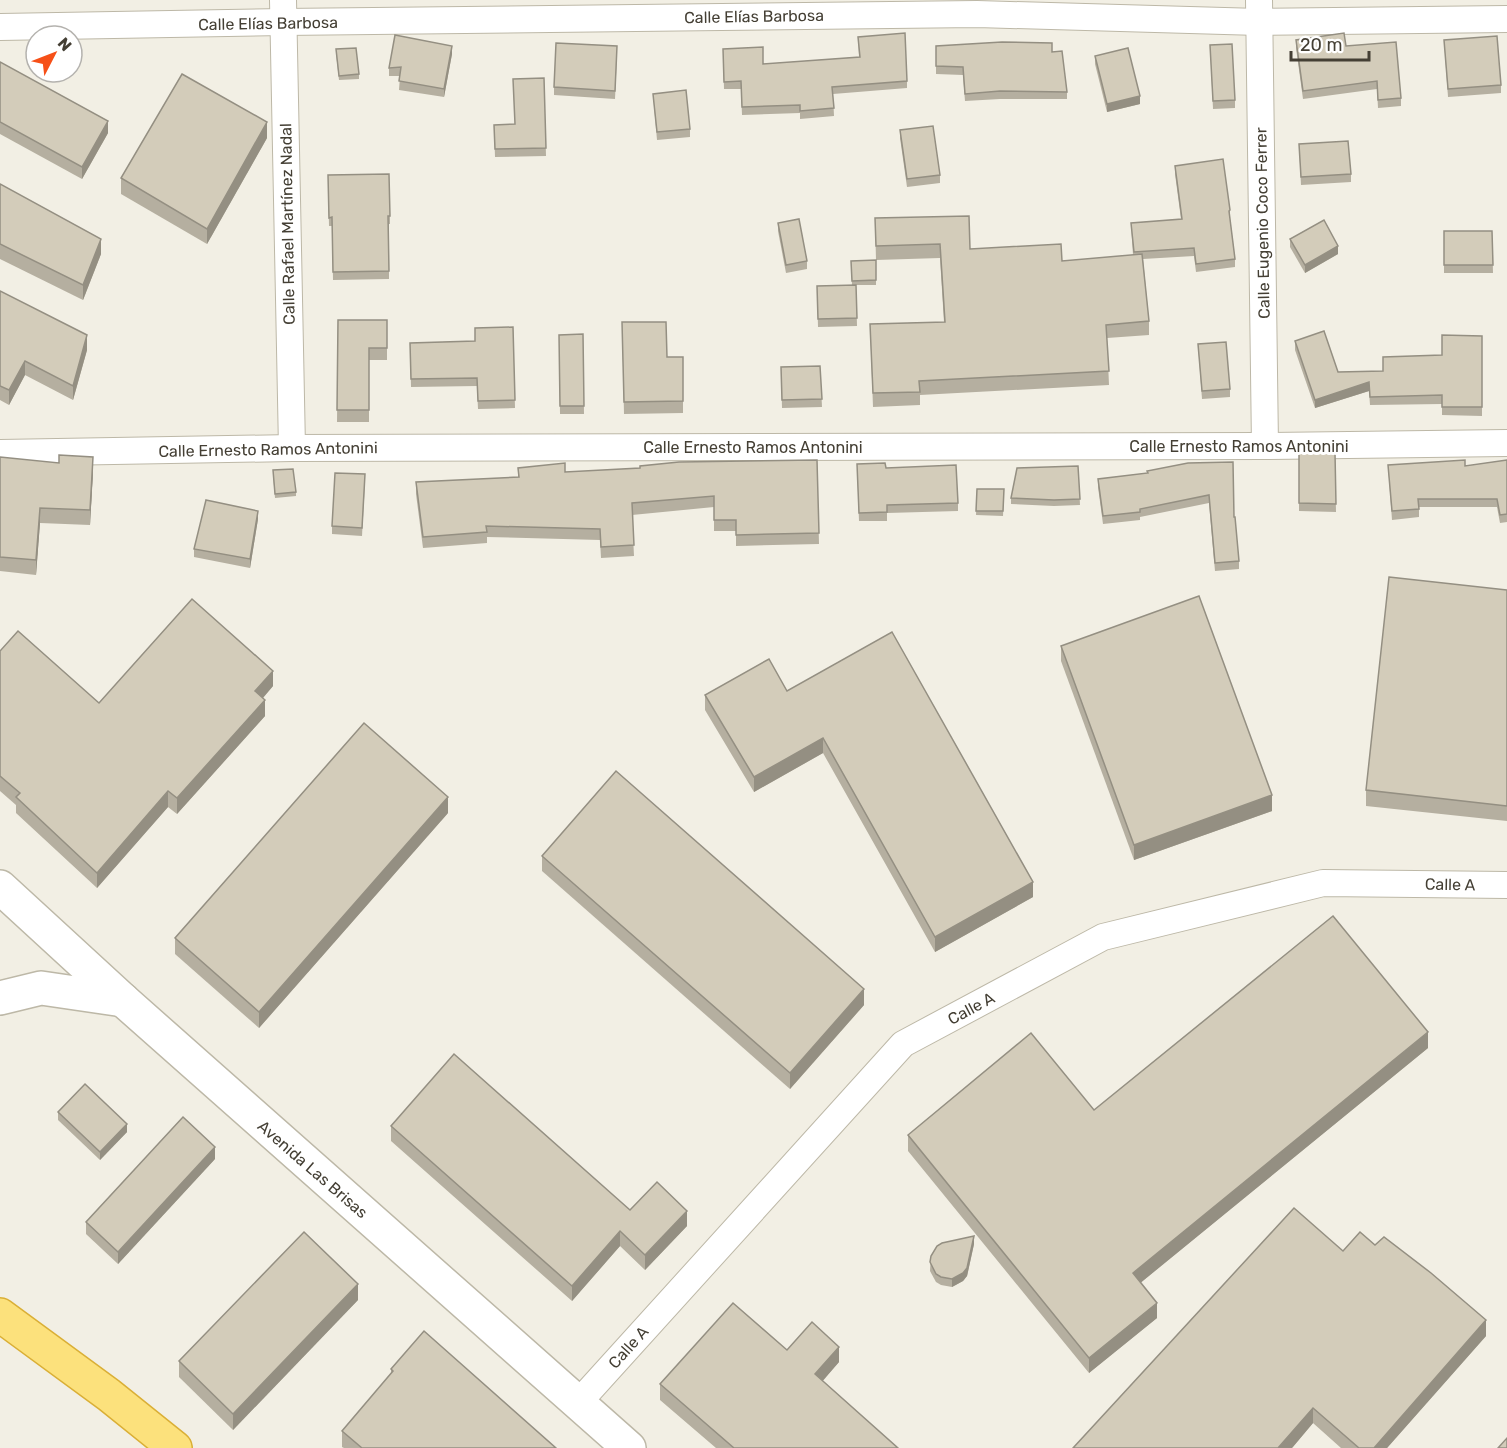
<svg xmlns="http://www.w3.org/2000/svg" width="1507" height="1448" font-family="Rubik,sans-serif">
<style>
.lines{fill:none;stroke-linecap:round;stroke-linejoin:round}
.minor-casing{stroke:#bdb8a7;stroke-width:28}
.tertiary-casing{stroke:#bdb8a7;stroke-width:36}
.trunk-casing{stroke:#daaf36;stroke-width:36}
.minor{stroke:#fff;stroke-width:26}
.tertiary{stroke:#fff;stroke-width:33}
.trunk{stroke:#fce17c;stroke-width:33}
.wall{fill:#b5afa0}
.shaded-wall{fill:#948f82}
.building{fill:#d3ccba;stroke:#948f82;stroke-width:1.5}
.labels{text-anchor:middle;stroke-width:6;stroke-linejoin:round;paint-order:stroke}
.street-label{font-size:16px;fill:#443f34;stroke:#fff}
</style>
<rect width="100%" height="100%" fill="#f2efe4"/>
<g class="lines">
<defs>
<g id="minor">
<polyline points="283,0 292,448"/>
<polyline points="1259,0 1265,446"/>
<polyline points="0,27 283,22 977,14 1259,22 1507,19"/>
<polyline points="0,453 292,448 1265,446 1507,443"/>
<polyline points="578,1403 903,1044 1103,937 1323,883 1507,885"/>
</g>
<g id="tertiary">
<polyline points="0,887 123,1000 629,1448"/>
<polyline points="0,998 41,988 123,1000"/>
</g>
<polyline id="trunk" points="0,1315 109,1395 175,1448"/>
</defs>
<use href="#minor" class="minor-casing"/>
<use href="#tertiary" class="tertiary-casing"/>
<use href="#trunk" class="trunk-casing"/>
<use href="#minor" class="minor"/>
<use href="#tertiary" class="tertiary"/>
<use href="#trunk" class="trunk"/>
</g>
<g class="wall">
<polygon points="858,37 907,81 907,88 833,94 834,116 800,119 800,113 742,115 741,89 724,89 723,49 763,64 859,57"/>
<polygon points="1296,40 1346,46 1401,98 1401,106 1378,108 1377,89 1303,99 1296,48"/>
<polygon points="1444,40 1501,85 1501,93 1448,97"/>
<polygon points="1210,45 1235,100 1235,108 1213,109"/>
<polygon points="1052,52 1067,92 1067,99 1000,99 965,101 963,75 936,74 936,66"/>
<polygon points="336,53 359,74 359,79 339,80"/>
<polygon points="452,54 444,97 399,90 400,76 389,76 389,68"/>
<polygon points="617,55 615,99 554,95 554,87"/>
<polygon points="1095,56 1140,104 1107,112 1095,64"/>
<polygon points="0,62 108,133 82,179 0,134"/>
<polygon points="544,78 546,156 495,157 494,125 515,124"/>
<polygon points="653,94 690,129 690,137 657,140"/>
<polygon points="900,130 940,175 940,183 907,187 900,138"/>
<polygon points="267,138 207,244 121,194 121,178"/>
<polygon points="1299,144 1351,174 1351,182 1301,185"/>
<polygon points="1175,166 1230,210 1230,219 1235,259 1235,267 1196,272 1194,256 1143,259 1149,321 1149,335 1107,338 1109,385 920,395 920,405 873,407 870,324 944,322 940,258 876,260 875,218 970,249 1062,261 1133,255 1131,223 1181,219 1175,174"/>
<polygon points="328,175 390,216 390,224 389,224 389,279 333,280 332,226 329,226"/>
<polygon points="0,184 101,254 83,300 0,259"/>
<polygon points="778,223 807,261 807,269 786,273 778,231"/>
<polygon points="1444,231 1492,231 1493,273 1444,273"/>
<polygon points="1290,239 1338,254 1305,273 1290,247"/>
<polygon points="876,260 876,285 856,285 857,326 818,327 817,286 852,285 851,261"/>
<polygon points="0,291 87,350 73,400 25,375 9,405 0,400"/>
<polygon points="338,320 387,320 387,360 369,360 369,422 337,422"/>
<polygon points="622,322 667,357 683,357 683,413 624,414"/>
<polygon points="513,327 515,408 478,409 477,386 411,387 410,343 475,341"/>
<polygon points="583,334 584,414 560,414 559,335"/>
<polygon points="1482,336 1482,416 1442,415 1442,404 1370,405 1369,391 1315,408 1295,350 1295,341 1338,372 1383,371 1442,355"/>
<polygon points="1198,344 1230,389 1230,397 1202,399"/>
<polygon points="820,366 822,407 782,408 781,367"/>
<polygon points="1299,453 1335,453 1336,512 1299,511"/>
<polygon points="0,457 93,472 90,525 40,523 36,575 0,571"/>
<polygon points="817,460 819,544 736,546 736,531 714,531 714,507 632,515 634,556 601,558 600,540 487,537 487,543 423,548 416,494 416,482 518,477 518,468 565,472"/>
<polygon points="1507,460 1507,522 1500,523 1497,507 1419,507 1419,517 1392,520 1388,465 1465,466"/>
<polygon points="1188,463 1234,517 1239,561 1239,569 1215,571 1209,503 1140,517 1140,520 1103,524 1098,487 1098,479 1147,473"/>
<polygon points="857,464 886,468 958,503 958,511 887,513 887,521 859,521"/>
<polygon points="1078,466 1080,505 1054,506 1011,504 1011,498"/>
<polygon points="273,474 296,492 296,496 275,498"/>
<polygon points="365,482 362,536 332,534 332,526"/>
<polygon points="977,489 1004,489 1003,516 976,515"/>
<polygon points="258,519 250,568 194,557 194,549"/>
<polygon points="1507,590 1507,821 1366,806 1366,790"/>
<polygon points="1061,646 1272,811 1134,860 1061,661"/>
<polygon points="0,651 99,703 273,686 263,698 265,716 177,814 168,807 97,888 16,813 16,805 0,791"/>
<polygon points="787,691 1033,897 935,952 823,753 754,792 705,710 705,695"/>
<polygon points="448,813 259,1028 175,954 175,938"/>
<polygon points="542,856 864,1005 790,1089 542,871"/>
<polygon points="1428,1048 1140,1283 1157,1318 1089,1373 908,1151 908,1135 1094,1110"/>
<polygon points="58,1112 127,1132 100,1160 58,1120"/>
<polygon points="391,1126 630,1210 687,1226 645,1270 620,1246 572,1301 391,1141"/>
<polygon points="215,1159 118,1264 86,1234 86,1222"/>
<polygon points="974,1244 967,1276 963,1281 952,1287 941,1285 936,1282 930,1271 931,1256"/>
<polygon points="1343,1251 1486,1336 1387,1448 1341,1448 1313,1423 1292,1448"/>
<polygon points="358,1300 233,1430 179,1377 179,1361"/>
<polygon points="787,1350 839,1362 822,1381 898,1448 716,1448 660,1400 660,1384"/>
<polygon points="391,1369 556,1448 344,1448 342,1447 342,1431 391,1374"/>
</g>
<g class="shaded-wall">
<polygon points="452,46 452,54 444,97 444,89"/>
<polygon points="1140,96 1140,104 1107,112 1107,104"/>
<polygon points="108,121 108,133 82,179 82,167"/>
<polygon points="267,122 267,138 207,244 207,229"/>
<polygon points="101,239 101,254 83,300 83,285"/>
<polygon points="1338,246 1338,254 1305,273 1305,265"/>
<polygon points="87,335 87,350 73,400 73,386"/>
<polygon points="25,361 25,375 9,405 9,390"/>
<polygon points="1369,382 1369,391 1315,408 1315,400"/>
<polygon points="93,457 93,472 90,525 90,510"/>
<polygon points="40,508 40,523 36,575 36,560"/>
<polygon points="258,511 258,519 250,568 250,559"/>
<polygon points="273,671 273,686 255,707 255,691"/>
<polygon points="265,700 265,716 177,814 177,798"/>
<polygon points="823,738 823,753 754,792 754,777"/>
<polygon points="168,791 168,807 97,888 97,873"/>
<polygon points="1272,795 1272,811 1134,860 1134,845"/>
<polygon points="448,797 448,813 259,1028 259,1012"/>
<polygon points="1033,882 1033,897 935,952 935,937"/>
<polygon points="864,989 864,1005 790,1089 790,1073"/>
<polygon points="1428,1032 1428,1048 1133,1289 1133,1273"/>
<polygon points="127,1124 127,1132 100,1160 100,1152"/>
<polygon points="215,1147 215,1159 118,1264 118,1252"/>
<polygon points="687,1211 687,1226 645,1270 645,1255"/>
<polygon points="620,1231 620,1246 572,1301 572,1286"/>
<polygon points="974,1236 974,1244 967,1276 963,1281 952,1287 952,1279"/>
<polygon points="358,1284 358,1300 233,1430 233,1414"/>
<polygon points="1157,1303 1157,1318 1089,1373 1089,1358"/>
<polygon points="1486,1320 1486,1336 1387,1448 1374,1448"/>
<polygon points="839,1347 839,1362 815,1390 815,1374"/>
<polygon points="1313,1408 1313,1423 1292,1448 1278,1448"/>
</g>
<g class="building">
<polygon points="905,33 907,81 832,87 834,108 800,111 800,105 742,107 741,81 724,82 723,49 763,47 763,64 860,57 858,37"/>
<polygon points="1344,33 1346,46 1396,42 1401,98 1378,100 1377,81 1303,91 1296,40"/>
<polygon points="395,35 452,46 444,89 399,81 401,67 389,68"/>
<polygon points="1497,36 1501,85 1448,89 1444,40"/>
<polygon points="1002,42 1052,43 1052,52 1062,51 1067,92 1000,91 965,94 963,67 936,66 936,46"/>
<polygon points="556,43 617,46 615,91 554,87"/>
<polygon points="1232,44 1235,100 1213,101 1210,45"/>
<polygon points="356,48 359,74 339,76 336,49"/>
<polygon points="1128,48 1140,96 1107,104 1095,56"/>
<polygon points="0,62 108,121 82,167 0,122"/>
<polygon points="182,74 267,122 207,229 121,178"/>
<polygon points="544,78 546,148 495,149 494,125 515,124 513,79"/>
<polygon points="686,90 690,129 657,132 653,94"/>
<polygon points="933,126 940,175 907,179 900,130"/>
<polygon points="1348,141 1351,174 1301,177 1299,144"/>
<polygon points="1223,159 1230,210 1229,211 1235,259 1196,264 1194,248 1134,252 1131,223 1182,219 1175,166"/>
<polygon points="389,174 390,216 388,216 389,271 333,272 332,217 329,218 328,175"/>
<polygon points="0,184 101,239 83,285 0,244"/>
<polygon points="969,216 970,249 1061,244 1062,261 1142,254 1149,321 1106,325 1109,371 919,381 920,392 873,393 870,324 945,322 940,244 876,246 875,218"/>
<polygon points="799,219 807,261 786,265 778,223"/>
<polygon points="1324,220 1338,246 1305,265 1290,239"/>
<polygon points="1444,231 1492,231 1493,265 1444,265"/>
<polygon points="876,260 876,280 852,281 851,261"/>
<polygon points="856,285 857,318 818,319 817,286"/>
<polygon points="0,291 87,335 73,386 25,361 9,390 0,386"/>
<polygon points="338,320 387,320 387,348 369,348 369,410 337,410"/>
<polygon points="622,322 666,322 667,357 683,357 683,401 624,402"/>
<polygon points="513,327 515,400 478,401 477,378 411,379 410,343 475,341 475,328"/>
<polygon points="1324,331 1338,372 1383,371 1383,357 1442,355 1442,335 1482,336 1482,407 1442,407 1442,395 1370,397 1369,382 1315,400 1295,341"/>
<polygon points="583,334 584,406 560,406 559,335"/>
<polygon points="1226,342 1230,389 1202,391 1198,344"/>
<polygon points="820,366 822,399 782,400 781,367"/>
<polygon points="1299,453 1335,453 1336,504 1299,503"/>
<polygon points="59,455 93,457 90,510 40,508 36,560 0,557 0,457 59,463"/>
<polygon points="817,460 819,533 736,535 736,520 714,520 714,496 632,503 634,545 601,547 600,529 486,526 487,532 423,537 416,482 519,477 518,468 565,463 565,472 640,468 640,466 679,462"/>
<polygon points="1465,460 1465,466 1507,460 1507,514 1500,515 1497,499 1418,499 1419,509 1392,511 1388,465"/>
<polygon points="1233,462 1234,517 1235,517 1239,561 1215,563 1209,495 1140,509 1140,512 1103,516 1098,479 1148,473 1147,471 1188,463"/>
<polygon points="885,463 886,468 956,465 958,503 887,505 887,512 859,513 857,464"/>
<polygon points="1078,466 1080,499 1054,500 1011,498 1017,468"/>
<polygon points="293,469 296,492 275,494 273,470"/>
<polygon points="335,473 365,474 362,528 332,526"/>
<polygon points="977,489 1004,489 1003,511 976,511"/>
<polygon points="206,500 258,511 250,559 194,549"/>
<polygon points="1389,577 1507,590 1507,806 1366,790"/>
<polygon points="1199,596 1272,795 1134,845 1061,646"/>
<polygon points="192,599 273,671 255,691 265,700 177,798 168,791 97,873 16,797 20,793 0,776 0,651 18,631 99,703"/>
<polygon points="892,632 1033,882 935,937 823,738 754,777 705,695 769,659 787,691"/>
<polygon points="364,723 448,797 259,1012 175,938"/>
<polygon points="616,771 864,989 790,1073 542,856"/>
<polygon points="1333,916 1428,1032 1133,1273 1157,1303 1089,1358 908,1135 1031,1033 1094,1110"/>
<polygon points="454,1054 630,1210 657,1182 687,1211 645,1255 620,1231 572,1286 391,1126"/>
<polygon points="85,1084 127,1124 100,1152 58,1112"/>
<polygon points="183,1117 215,1147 118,1252 86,1222"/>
<polygon points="1294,1208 1343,1251 1360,1232 1375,1245 1384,1237 1431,1273 1486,1320 1374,1448 1359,1448 1313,1408 1278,1448 1073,1448"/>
<polygon points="304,1232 358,1284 233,1414 179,1361"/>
<polygon points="974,1236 967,1268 963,1273 952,1279 941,1277 936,1274 930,1262 931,1256 937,1246 942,1243"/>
<polygon points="733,1303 787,1350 812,1322 839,1347 815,1374 898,1448 734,1448 660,1384"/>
<polygon points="424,1331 556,1448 362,1448 342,1431 393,1371 391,1369"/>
<polygon points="1507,1438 1507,1448 1498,1448"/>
</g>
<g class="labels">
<g class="street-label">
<text transform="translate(754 16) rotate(-1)" y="6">Calle Elías Barbosa</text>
<text transform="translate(268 23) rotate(-1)" y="6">Calle Elías Barbosa</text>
<text transform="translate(1262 223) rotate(-91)" y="6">Calle Eugenio Coco Ferrer</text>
<text transform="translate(287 224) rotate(-91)" y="6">Calle Rafael Martínez Nadal</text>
<text x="1239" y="452">Calle Ernesto Ramos Antonini</text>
<text x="753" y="453">Calle Ernesto Ramos Antonini</text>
<text transform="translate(268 449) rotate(-1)" y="6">Calle Ernesto Ramos Antonini</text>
<text transform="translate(1450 884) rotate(1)" y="6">Calle A</text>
<text transform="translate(971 1008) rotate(-28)" y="6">Calle A</text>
<text transform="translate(313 1169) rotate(41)" y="6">Avenida Las Brisas</text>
<text transform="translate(628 1347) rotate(-48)" y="6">Calle A</text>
</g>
</g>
<g transform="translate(54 54) rotate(48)"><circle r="28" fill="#ffffff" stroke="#b4b2ae" stroke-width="1.5"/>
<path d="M0-4.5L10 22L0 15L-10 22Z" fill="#f65018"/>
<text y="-9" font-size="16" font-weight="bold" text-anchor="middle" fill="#443f34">N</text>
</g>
<path d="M1291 51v9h78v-9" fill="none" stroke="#443f34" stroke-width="3"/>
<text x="1300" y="51" font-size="18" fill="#443f34" stroke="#ffffff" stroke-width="4.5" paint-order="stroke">20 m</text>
</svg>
